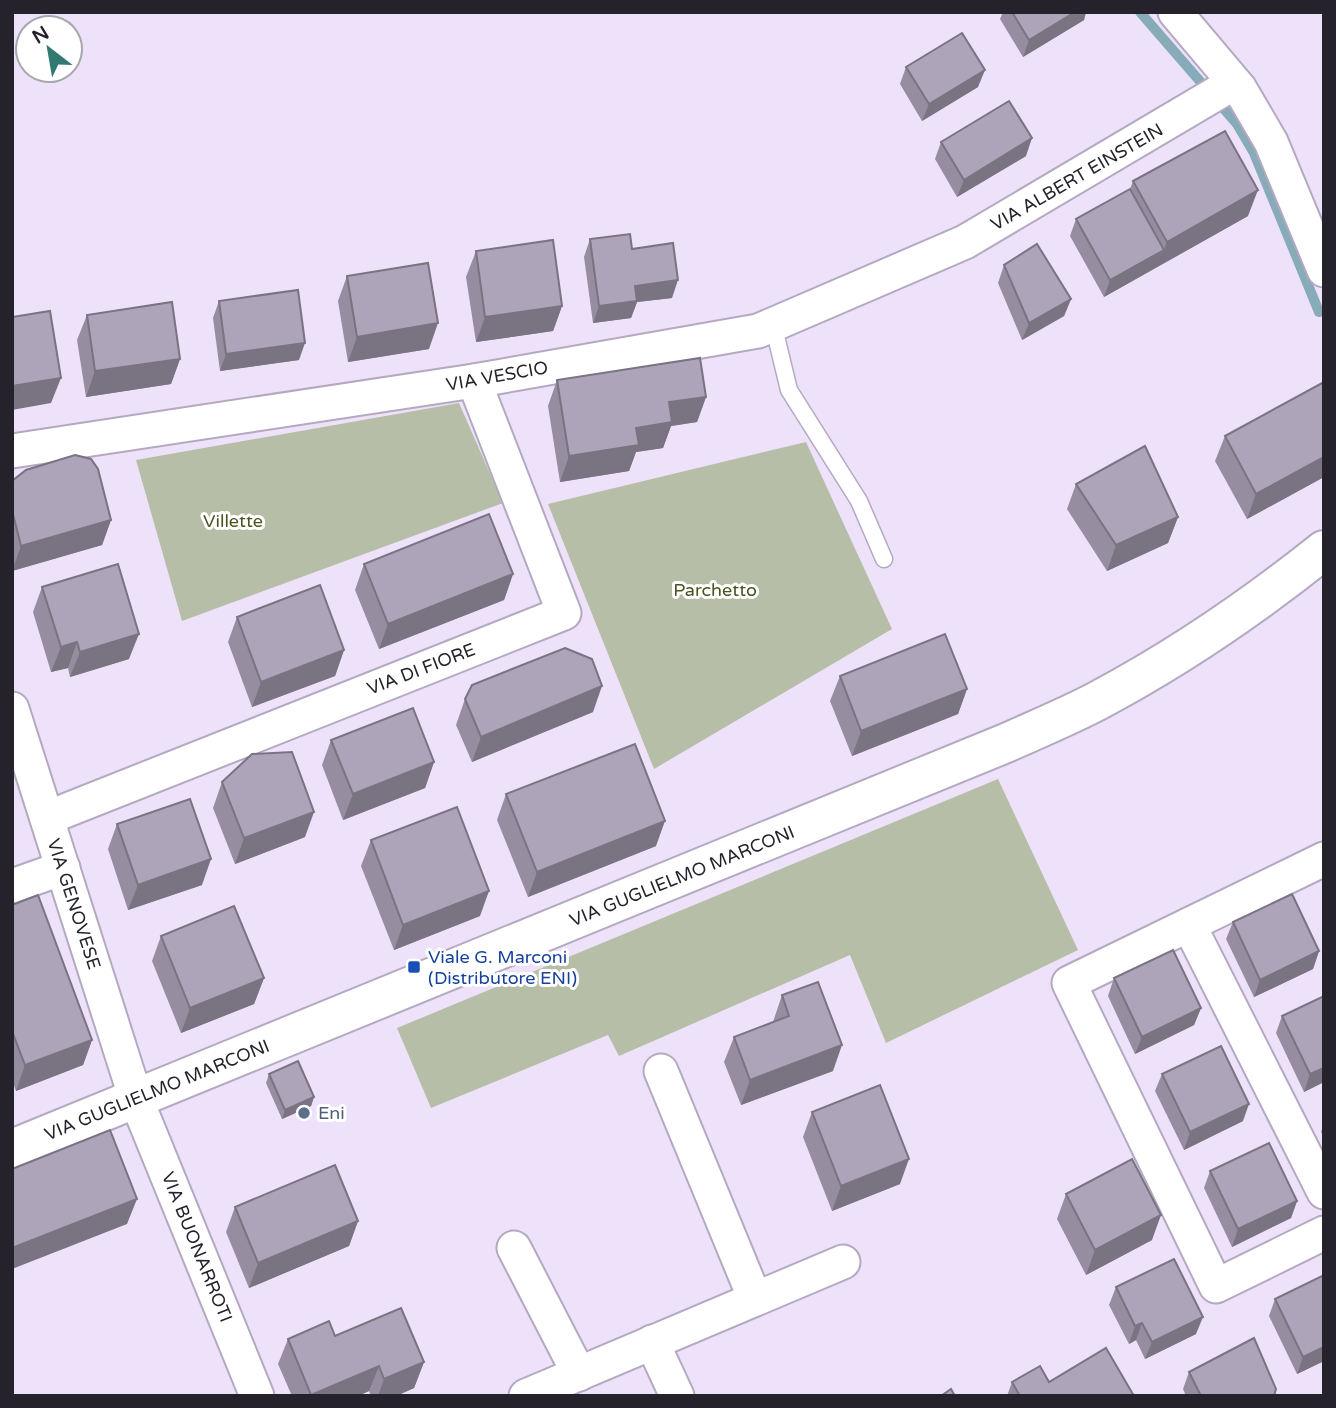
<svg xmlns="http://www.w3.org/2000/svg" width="1336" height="1408" font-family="'Varela Round',sans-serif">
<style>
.green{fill:#b7bea7}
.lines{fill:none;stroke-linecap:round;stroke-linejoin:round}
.stream{stroke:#87abb9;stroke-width:10}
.lane-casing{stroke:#b4a9c0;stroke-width:19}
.street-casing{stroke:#b4a9c0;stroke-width:37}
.secondary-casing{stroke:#b4a9c0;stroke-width:42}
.lane{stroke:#fff;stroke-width:16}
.street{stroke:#fff;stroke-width:33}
.secondary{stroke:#fff;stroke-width:38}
.wall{fill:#968da0}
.shaded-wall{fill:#7a7382}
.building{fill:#aea4ba;stroke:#7a7382;stroke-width:2}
.transit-dot{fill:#1a4fb4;stroke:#fff;stroke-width:2.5}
.service-dot{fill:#5c6f8a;stroke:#fff;stroke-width:2.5}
.labels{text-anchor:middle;stroke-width:6;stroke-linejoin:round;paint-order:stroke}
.street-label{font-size:18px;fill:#26222b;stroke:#fff}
.park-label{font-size:18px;fill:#495422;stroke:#fff}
.transit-label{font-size:18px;fill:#164399;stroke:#fff;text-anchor:start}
.service-label{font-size:18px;fill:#4e5e75;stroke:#fff;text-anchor:start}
</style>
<rect width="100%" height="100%" fill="#ede2fa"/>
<g class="green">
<polygon points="459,403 503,503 182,621 136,460"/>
<polygon points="806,442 892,629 654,769 548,504"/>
<polygon points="998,779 1078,950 886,1043 850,955 619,1056 608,1035 431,1108 397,1028"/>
</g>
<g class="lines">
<polyline class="stream" points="1140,12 1237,124 1254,153 1319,312"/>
<defs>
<polyline id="lane" points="773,324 789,390 859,501 884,559"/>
<g id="street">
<polyline points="1175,12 1240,89 1271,142 1324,270"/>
<polyline points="12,451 474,381 758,331 965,242 1234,83"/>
<polyline points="12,709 136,1099 257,1396"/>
<polyline points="47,818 564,613 474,381"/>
<polyline points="1324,859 1069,983 1216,1286 1324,1233"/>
<polyline points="12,886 63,868"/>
<polyline points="1189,925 1324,1192"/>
<polyline points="661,1071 755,1299"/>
<polyline points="514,1248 579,1374"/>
<polyline points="652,1342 677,1396"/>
<polyline points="526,1396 843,1262"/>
</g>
<path id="secondary" d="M 12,1149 L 1006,743 C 1037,729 1069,716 1099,700 C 1178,658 1254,606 1324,550"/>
</defs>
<use href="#lane" class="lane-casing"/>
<use href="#street" class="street-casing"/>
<use href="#secondary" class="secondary-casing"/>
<use href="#lane" class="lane"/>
<use href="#street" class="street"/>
<use href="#secondary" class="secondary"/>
</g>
<g class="wall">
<polygon points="1003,12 1086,12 1084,20 1023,57 1000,19"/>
<polygon points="906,67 978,87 922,121 900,84"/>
<polygon points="941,142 1026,156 957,197 935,159"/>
<polygon points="1133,181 1248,216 1104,297 1070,236 1076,219 1130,189"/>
<polygon points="590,239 632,249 672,298 637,302 631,318 593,323 584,257"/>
<polygon points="476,251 562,306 553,331 476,342 466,277"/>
<polygon points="1004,265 1071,299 1064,316 1022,340 998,283"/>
<polygon points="347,276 429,349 348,362 338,301"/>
<polygon points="219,301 299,360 220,371 213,318"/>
<polygon points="87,315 180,359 171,384 86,397 77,340"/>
<polygon points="557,380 706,397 697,422 671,426 663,448 636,452 629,471 560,482 548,406"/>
<polygon points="1324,382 1324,477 1247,519 1215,461 1225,436"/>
<polygon points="12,481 111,520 102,545 12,571"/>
<polygon points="1076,484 1178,517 1168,543 1107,571 1067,509"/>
<polygon points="364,564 513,574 504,600 379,649 355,590"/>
<polygon points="42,587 129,659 70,677 68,668 51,672 33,612"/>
<polygon points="237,617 344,650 335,676 252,707 228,642"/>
<polygon points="840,676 967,689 958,714 852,756 830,701"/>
<polygon points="465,699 593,712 472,762 456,725"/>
<polygon points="331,740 434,762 425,788 343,820 322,765"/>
<polygon points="222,782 305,837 235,864 213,808"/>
<polygon points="506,794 656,846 528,897 497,820"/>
<polygon points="117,824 202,885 128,910 108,849"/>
<polygon points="371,840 480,916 394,950 361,866"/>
<polygon points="12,905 92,1040 83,1065 16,1091 12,1080"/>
<polygon points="1233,922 1319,951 1313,969 1254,997 1226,939"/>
<polygon points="161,936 264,978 254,1004 181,1033 152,961"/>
<polygon points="1114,978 1201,1008 1194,1025 1135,1054 1108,996"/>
<polygon points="782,995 833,1071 741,1105 724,1062 734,1037 773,1022"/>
<polygon points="1282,1016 1324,1082 1304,1092 1276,1033"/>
<polygon points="269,1074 314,1097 311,1106 282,1119 266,1083"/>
<polygon points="1162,1074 1243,1121 1184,1150 1155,1091"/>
<polygon points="812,1112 900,1184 832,1211 803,1137"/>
<polygon points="1324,1124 1324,1138 1321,1132"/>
<polygon points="1210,1171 1297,1201 1291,1218 1232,1247 1204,1188"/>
<polygon points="1066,1194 1152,1240 1086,1275 1057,1219"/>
<polygon points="235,1207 358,1221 349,1246 249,1288 226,1232"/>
<polygon points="1324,1275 1324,1361 1297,1374 1269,1316 1275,1299"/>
<polygon points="1116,1287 1196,1334 1145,1359 1136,1340 1129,1344 1109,1305"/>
<polygon points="335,1336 424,1362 414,1388 396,1396 371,1396 369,1391 358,1396 292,1396 278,1364 288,1339"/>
<polygon points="1189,1372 1274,1396 1186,1396 1183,1389"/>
<polygon points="1012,1382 1049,1382 1134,1396 1007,1396"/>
</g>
<g class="shaded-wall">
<polygon points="1075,12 1086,12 1084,20 1023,57 1029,40"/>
<polygon points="985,70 978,87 922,121 929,104"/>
<polygon points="1032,138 1026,156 957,197 964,180"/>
<polygon points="1258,190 1248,216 1104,297 1110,280 1164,250 1167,242"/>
<polygon points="678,280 672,298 637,302 631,318 593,323 599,306 635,286"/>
<polygon points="1071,299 1064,316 1022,340 1029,323"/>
<polygon points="562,306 553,331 476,342 485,317"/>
<polygon points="438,323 429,349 348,362 357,337"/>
<polygon points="305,343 299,360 220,371 226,354"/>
<polygon points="180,359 171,384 86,397 95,371"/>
<polygon points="61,378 51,403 12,410 12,386"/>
<polygon points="706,397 697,422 671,426 663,448 636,452 629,471 560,482 569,456 636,428 669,402"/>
<polygon points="1324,457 1324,477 1247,519 1256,494"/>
<polygon points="1178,517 1168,543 1107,571 1116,545"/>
<polygon points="111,520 102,545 12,571 21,546"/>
<polygon points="513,574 504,600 379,649 388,624"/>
<polygon points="139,634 129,659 70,677 80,652"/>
<polygon points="77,642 68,668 51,672 61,647"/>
<polygon points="344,650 335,676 252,707 261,682"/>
<polygon points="602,686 593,712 472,762 481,737"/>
<polygon points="967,689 958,714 852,756 861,731"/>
<polygon points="434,762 425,788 343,820 353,794"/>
<polygon points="314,812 305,837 235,864 244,838"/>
<polygon points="665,821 656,846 528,897 537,872"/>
<polygon points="211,859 202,885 128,910 138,885"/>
<polygon points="489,891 480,916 394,950 403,925"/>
<polygon points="1319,951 1313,969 1254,997 1260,980"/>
<polygon points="264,978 254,1004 181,1033 190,1008"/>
<polygon points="1201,1008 1194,1025 1135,1054 1142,1037"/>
<polygon points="92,1040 83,1065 16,1091 25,1065"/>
<polygon points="842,1045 833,1071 741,1105 750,1080"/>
<polygon points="1324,1068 1324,1082 1304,1092 1310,1074"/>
<polygon points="314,1097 311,1106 282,1119 285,1110"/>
<polygon points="1249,1104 1243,1121 1184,1150 1190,1132"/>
<polygon points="909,1159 900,1184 832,1211 841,1186"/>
<polygon points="137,1199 127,1224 12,1269 12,1248"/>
<polygon points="1297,1201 1291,1218 1232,1247 1238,1229"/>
<polygon points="1161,1215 1152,1240 1086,1275 1095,1250"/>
<polygon points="358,1221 349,1246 249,1288 258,1263"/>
<polygon points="1203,1317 1196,1334 1145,1359 1152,1342"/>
<polygon points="1142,1323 1136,1340 1129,1344 1135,1326"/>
<polygon points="1324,1347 1324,1361 1297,1374 1303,1357"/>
<polygon points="424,1362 414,1388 396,1396 378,1396 384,1379"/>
<polygon points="379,1366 369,1391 358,1396 311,1396 311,1395"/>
</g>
<g class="building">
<polygon points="1012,12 1075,12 1029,40"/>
<polygon points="962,33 985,70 929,104 906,67"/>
<polygon points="1009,101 1032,138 964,180 941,142"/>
<polygon points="1225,131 1258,190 1167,242 1133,181"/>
<polygon points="1130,189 1164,250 1110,280 1076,219"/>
<polygon points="630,234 632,249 673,243 678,280 635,286 637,301 599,306 590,239"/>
<polygon points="553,240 562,306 485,317 476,251"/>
<polygon points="1037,244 1071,299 1029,323 1004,265"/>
<polygon points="428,263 438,323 357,337 347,276"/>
<polygon points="298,290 305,343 226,354 219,301"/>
<polygon points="172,302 180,359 95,371 87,315"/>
<polygon points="50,311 61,378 12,386 12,317"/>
<polygon points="700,358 706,397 669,402 672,422 636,428 639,445 569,456 557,380"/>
<polygon points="1324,382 1324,457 1256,494 1225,436"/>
<polygon points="1145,446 1178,517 1116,545 1076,484"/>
<polygon points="75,455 91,459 98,469 111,520 21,546 12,510 12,481 26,470"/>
<polygon points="489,514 513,574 388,624 364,564"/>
<polygon points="118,564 139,634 80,652 77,642 61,647 42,587"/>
<polygon points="320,585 344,650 261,682 237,617"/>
<polygon points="945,634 967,689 861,731 840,676"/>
<polygon points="565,648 592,659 602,686 481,737 465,699 472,685"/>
<polygon points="413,708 434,762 353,794 331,740"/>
<polygon points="635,744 665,821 537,872 506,794"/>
<polygon points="292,752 314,812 244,838 222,782 252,754"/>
<polygon points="190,799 211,859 138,885 117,824"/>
<polygon points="457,807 489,891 403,925 371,840"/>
<polygon points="1292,894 1319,951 1260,980 1233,922"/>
<polygon points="38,895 92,1040 25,1065 12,1031 12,905"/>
<polygon points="234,906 264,978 190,1008 161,936"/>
<polygon points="1173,950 1201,1008 1142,1037 1114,978"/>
<polygon points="818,982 842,1045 750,1080 734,1037 789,1016 782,995"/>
<polygon points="1324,996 1324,1068 1310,1074 1282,1016"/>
<polygon points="1221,1046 1249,1104 1190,1132 1162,1074"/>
<polygon points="298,1061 314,1097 285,1110 269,1074"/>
<polygon points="880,1085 909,1159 841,1186 812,1112"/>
<polygon points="110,1130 137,1199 12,1248 12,1169"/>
<polygon points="1269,1143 1297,1201 1238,1229 1210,1171"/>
<polygon points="1132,1159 1161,1215 1095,1250 1066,1194"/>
<polygon points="335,1165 358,1221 258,1263 235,1207"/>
<polygon points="1174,1259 1203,1317 1152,1342 1142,1323 1135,1326 1116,1287"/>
<polygon points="1324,1275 1324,1347 1303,1357 1275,1299"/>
<polygon points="401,1308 424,1362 384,1379 379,1366 311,1395 288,1339 329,1321 335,1336"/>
<polygon points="1254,1338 1276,1389 1274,1396 1201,1396 1189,1372"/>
<polygon points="1106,1348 1134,1396 1020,1396 1012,1382 1040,1366 1049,1382"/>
<polygon points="951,1389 955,1396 941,1396"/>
</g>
<rect class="transit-dot" x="407" y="960" width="14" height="14" rx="3.5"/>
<circle class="service-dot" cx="304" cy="1113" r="7"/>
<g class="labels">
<g class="street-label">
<text transform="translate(1077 177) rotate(-30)" y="6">VIA ALBERT EINSTEIN</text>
<text transform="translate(497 376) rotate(-10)" y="6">VIA VESCIO</text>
<text transform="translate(421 669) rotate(-21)" y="6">VIA DI FIORE</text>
<text transform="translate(682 876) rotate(-22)" y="6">VIA GUGLIELMO MARCONI</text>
<text transform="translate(74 904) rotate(72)" y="6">VIA GENOVESE</text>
<text transform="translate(157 1090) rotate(-22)" y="6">VIA GUGLIELMO MARCONI</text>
<text transform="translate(197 1247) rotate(68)" y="6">VIA BUONARROTI</text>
</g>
<g class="park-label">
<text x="233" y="527">Villette</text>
<text x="715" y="596">Parchetto</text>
</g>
<g class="transit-label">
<text x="428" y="963">Viale G. Marconi<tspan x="428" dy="21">(Distributore ENI)</tspan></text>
</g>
<g class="service-label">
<text x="318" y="1119">Eni</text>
</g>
</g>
<rect width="1336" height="1408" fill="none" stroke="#26222b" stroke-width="28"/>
<g transform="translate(49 49) rotate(329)"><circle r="33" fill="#ffffff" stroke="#a8a7aa" stroke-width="2"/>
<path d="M0-5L12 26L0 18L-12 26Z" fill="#327972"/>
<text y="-10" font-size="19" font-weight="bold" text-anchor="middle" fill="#26222b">N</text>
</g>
</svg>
